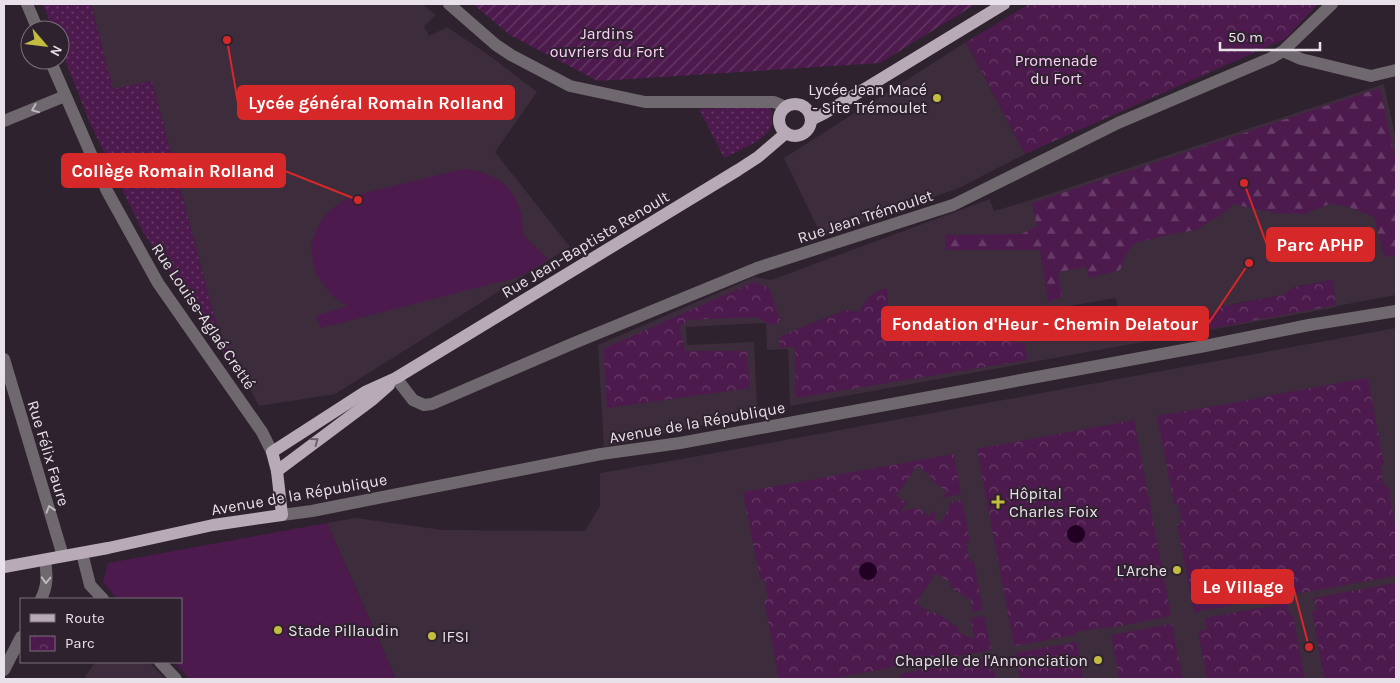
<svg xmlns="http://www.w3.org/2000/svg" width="1400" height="683" font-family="Karla,sans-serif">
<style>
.built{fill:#3c2c3c;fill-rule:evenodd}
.grass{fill:url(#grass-dots)}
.forest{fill:url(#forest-firs)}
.park{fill:url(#park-crowns)}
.garden{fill:url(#garden-furrows)}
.pitch{fill:#4d1a4d}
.water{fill:#220023}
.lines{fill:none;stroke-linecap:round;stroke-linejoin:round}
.minor{stroke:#6f696f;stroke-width:12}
.major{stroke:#b8abb7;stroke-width:12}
.oneway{stroke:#beb7be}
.oneway2{stroke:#6c606c}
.poi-dot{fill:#c2bd3f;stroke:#2e222e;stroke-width:2}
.labels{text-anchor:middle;stroke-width:4;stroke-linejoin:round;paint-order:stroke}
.park-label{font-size:16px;fill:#fecefb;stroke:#2e222e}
.poi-label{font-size:16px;fill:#e9e1e9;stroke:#2e222e;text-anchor:end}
.street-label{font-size:16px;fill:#e9e1e9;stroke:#2e222e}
.leader{fill:none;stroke:#d62828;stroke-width:2}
.callout-dot{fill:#d62828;stroke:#2e222e;stroke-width:2}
.callout{fill:#d62828;stroke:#d62828;stroke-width:2}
.callout-label{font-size:18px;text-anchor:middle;font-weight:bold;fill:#fff}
</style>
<defs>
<pattern id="grass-dots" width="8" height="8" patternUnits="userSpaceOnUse" patternTransform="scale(1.25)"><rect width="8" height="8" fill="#4d1a4d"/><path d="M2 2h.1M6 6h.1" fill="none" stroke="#673b67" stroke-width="1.8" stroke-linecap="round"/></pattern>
<pattern id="forest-firs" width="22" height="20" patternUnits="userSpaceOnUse" patternTransform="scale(1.25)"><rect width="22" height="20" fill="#4d1a4d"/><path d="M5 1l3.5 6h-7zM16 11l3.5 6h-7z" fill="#673b67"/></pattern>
<pattern id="park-crowns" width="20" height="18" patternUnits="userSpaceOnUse" patternTransform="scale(1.25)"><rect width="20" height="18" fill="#4d1a4d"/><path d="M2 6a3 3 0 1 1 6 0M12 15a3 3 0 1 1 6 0" fill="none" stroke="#673b67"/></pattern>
<pattern id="garden-furrows" width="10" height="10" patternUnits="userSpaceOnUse" patternTransform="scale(1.25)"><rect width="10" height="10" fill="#4d1a4d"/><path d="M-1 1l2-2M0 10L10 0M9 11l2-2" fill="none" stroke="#673b67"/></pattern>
</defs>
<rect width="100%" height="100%" fill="#2e222e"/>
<g class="built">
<polygon points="91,4 422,4 436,15 424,26 429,36 447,27 486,53 537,92 495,152 570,247 335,394 259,406 217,327 152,81 113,90"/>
<polygon points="966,42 1025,154 959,188 822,237 784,158"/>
<path d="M 1384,84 L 1396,140 L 1396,295 L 1337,306 L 1337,307 L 790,406 L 604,447 L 598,345 L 754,277 L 771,280 L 990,199 L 994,211 L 1028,201 ZM 1332,280 L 1336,304 L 1209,329 L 1232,304 L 1283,295 L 1294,287 ZM 886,288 L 890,334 L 940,333 L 796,398 L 795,347 L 781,337 L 790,332 L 846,310 L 860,312 L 862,307 ZM 1116,298 L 1121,328 L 1056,339 L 1051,309 ZM 766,323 L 767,350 L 788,349 L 790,406 L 757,407 L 754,342 L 687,345 L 686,327 Z"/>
<polygon points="1396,328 1396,679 396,679 327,523 355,518 443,530 585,531 600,506 600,473 682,459"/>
<polygon points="95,662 149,662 165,679 84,679"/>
</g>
<g class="grass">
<polygon points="43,4 91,4 113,89 152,81 217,327 239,369 237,371 225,355 143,232 89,121 60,47 60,30 53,30"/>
<path d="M 766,107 L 771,109 C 772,115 773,123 770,129 C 764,141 736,152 724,158 L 699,109 Z"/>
</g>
<polygon class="forest" points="1380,88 1396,163 1396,255 1384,257 1374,217 1346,206 1329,204 1305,214 1274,213 1234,204 1221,215 1196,230 1171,234 1136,243 1128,251 1120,270 1089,278 1086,267 1058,272 1062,297 1048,302 1040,250 946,250 945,235 1021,234 1037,226 1032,203"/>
<g class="park">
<polygon points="1029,4 1318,4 1285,39 1025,154 966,42"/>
<polygon points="1333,280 1336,305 1209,329 1207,318 1220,307 1283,295 1294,287"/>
<polygon points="754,282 769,288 781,322 770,325 757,317 688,320 680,327 685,351 747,351 750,388 607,408 603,349"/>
<path d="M 887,288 L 890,334 L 940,333 L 1025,343 L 1027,360 L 796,398 L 795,347 L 780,348 L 779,341 L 781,337 L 790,332 L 846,310 L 860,312 C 865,298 873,292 887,288 Z"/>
<polygon points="1368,378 1384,465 1380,466 1384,486 1388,486 1396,532 1396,576 1194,612 1177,524 1182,523 1178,504 1174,504 1157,416 1249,400 1277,394"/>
<polygon points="1134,420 1171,616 1109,628 1109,627 1098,629 1097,628 1075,633 1075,635 1014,646 977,449"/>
<polygon points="954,454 961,494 942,498 947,492 930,479 931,476 917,466 896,496 905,502 906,501 907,502 901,511 918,508 929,516 934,510 937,524 944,518 951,502 962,500 970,541 966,543 970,562 974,561 983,610 970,612 972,609 970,597 968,599 950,587 951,583 936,573 916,603 932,614 935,612 959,628 957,631 968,637 974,639 971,618 984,616 991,649 987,650 987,651 899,666 831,679 779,679 764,600 768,599 764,579 760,580 743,492"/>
<polygon points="1396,583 1396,679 1324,679 1312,611 1316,610 1314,598"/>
<polygon points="1287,603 1290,615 1293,615 1305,679 1207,679 1198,632 1207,629 1205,618"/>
<polygon points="1172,624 1183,679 1119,679 1111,635"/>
<polygon points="1077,642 1083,679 1020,679 1015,653"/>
<polygon points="988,657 990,670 994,670 996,679 901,679 900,674"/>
</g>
<polygon class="garden" points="473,4 976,4 880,63 598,81 510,35"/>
<g class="pitch">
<path d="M 465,169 C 503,173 524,196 523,235 L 548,259 L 529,272 L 519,277 L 320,328 L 316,316 L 348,306 L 332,296 L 316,274 L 313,261 L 311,246 L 315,233 L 322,219 L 330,210 L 349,197 L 454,171 Z"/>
<polygon points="327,523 396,679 190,679 174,662 181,662 181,599 117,599 103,582 108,563"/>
</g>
<g class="water">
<circle cx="1076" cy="534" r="9"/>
<circle cx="868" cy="571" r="9"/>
</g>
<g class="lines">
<g class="minor">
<polyline points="27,4 38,30"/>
<polyline points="449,4 496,45 511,55 570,86 645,102 774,102 786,107"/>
<polyline points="1283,51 1301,59 1371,76 1396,70"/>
<polyline points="50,60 107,191 158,283 262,432 272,452"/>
<polyline points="4,121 65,96"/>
<polyline points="4,359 63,556"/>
<polyline points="396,378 413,400 424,405 432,404 574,343 757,268 953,205 1118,123 1271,58 1283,51 1332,4"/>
<polyline points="282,515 312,511 601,454 680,443 1205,346 1309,325 1396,311"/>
<polyline points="82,553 90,585 103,599"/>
<path d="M 41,599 C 48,585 47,575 45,560"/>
<polyline points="160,662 176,679"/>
<polyline points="4,670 21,637"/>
</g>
<g class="major">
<circle cx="795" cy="120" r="16"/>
<polyline points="811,120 825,113 1004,4"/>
<polyline points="277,471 372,400 389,385"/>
<polyline points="4,567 108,548 213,525 282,515 277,471 272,452 365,392 396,378 738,170 758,157 786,133"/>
</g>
</g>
<defs><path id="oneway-chevron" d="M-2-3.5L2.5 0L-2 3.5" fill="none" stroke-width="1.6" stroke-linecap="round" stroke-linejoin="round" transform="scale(1.25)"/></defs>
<g class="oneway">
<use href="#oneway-chevron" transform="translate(35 109) rotate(158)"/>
<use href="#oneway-chevron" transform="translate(50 509) rotate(-107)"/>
<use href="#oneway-chevron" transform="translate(46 580) rotate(92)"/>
</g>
<use class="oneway2" href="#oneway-chevron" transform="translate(315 441) rotate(-36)"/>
<g class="poi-dot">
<circle cx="937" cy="98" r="5"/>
<path d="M995.5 494.5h5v5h5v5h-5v5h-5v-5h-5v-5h5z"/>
<circle cx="1177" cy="570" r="5"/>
<circle cx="278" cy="630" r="5"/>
<circle cx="432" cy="636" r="5"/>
<circle cx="1098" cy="660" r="5"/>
</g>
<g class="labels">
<g class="park-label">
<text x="607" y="39">Jardins<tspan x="607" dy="18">ouvriers du Fort</tspan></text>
<text x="1056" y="66">Promenade<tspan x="1056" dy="18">du Fort</tspan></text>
</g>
<g class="poi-label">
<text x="927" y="95">Lycée Jean Macé<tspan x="927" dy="18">- Site Trémoulet</tspan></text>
<text x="1009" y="499" text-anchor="start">Hôpital<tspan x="1009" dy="18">Charles Foix</tspan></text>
<text x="1167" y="576">L'Arche</text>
<text x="288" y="636" text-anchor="start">Stade Pillaudin</text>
<text x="442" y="642" text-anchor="start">IFSI</text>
<text x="1088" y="666">Chapelle de l'Annonciation</text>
</g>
<g class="street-label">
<text transform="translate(865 216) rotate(-18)" y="6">Rue Jean Trémoulet</text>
<text transform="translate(585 244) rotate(-31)" y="6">Rue Jean-Baptiste Renoult</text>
<text transform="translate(204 316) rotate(56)" y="6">Rue Louise-Aglaé Cretté</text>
<text transform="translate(697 422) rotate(-10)" y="6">Avenue de la République</text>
<text transform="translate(49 453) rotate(73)" y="6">Rue Félix Faure</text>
<text transform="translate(299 494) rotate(-10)" y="6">Avenue de la République</text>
</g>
</g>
<path class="leader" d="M227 40L238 103M358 200L285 171M1244 183L1267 245M1249 263L1208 324M1309 647L1293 586"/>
<g class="callout-dot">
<circle cx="227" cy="40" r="5"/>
<circle cx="358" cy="200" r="5"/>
<circle cx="1244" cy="183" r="5"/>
<circle cx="1249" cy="263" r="5"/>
<circle cx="1309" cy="647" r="5"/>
</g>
<g class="callout">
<rect x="238" y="86" width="276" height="33" rx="5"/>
<rect x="62" y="154" width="223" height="33" rx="5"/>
<rect x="1267" y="228" width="107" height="33" rx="5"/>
<rect x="882" y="307" width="326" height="33" rx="5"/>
<rect x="1192" y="570" width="101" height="33" rx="5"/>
</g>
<g class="callout-label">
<text x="376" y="109">Lycée général Romain Rolland</text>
<text x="173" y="177">Collège Romain Rolland</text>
<text x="1320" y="251">Parc APHP</text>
<text x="1045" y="330">Fondation d'Heur - Chemin Delatour</text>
<text x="1243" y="593">Le Village</text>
</g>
<rect width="1400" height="683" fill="none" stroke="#e9e1e9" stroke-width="10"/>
<rect x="20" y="598" width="162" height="65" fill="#2e222e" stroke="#796e79"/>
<rect x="30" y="614" width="25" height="8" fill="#b8abb7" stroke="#796e79"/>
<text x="65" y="623" font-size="15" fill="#e9e1e9">Route</text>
<rect x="30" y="636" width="25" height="15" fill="url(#park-crowns)" stroke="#796e79"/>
<text x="65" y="648" font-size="15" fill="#e9e1e9">Parc</text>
<g transform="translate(45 45) rotate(118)"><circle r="24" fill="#2e222e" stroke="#796e79"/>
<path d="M0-4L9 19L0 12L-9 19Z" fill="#c2bd3f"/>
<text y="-8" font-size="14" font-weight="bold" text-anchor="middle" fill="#e9e1e9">N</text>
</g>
<path d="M1220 42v8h100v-8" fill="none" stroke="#e9e1e9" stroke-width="2.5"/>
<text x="1228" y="42" font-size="15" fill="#e9e1e9" stroke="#2e222e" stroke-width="4" paint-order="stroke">50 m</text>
</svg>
